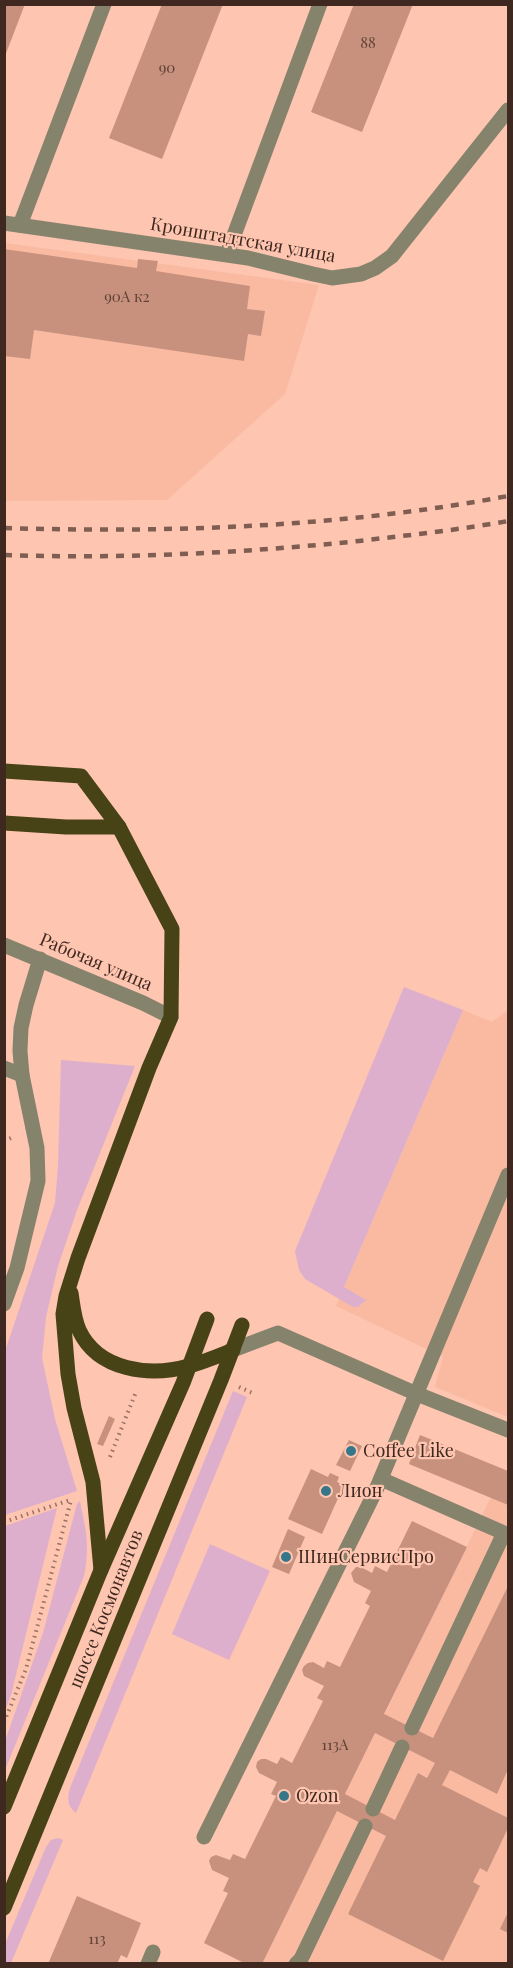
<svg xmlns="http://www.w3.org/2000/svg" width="513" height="1968" font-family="'Playfair Display',serif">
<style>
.built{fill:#fabaa2}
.green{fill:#ddafcc}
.building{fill:#c7917d;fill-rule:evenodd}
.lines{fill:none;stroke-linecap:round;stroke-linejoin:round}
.path{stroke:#987264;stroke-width:4;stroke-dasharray:1.5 4.5;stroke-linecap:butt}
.minor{stroke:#86836d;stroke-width:15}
.major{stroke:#484217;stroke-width:15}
.rail{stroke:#7f5d51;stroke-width:4.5;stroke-dasharray:8 8;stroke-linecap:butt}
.poi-dot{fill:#36768a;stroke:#fec5b0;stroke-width:2}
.labels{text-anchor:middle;stroke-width:4.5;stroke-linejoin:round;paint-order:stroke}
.number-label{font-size:15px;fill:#604237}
.street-label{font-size:18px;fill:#3e2820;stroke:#fec5b0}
.poi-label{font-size:18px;fill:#3e2820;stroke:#fec5b0;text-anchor:start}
</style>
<rect width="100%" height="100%" fill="#fec5b0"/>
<g class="built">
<polygon points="5,243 319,285 285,394 167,500 5,501"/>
<polygon points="463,1010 492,1022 508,1010 508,1417 435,1387 443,1357 336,1306"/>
<polygon points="491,1497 508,1505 508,1963 262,1964"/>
</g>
<g class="green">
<polygon points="404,987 463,1010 344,1287 366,1300 358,1307 353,1307 305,1279 299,1270 295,1251"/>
<polygon points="61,1060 135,1066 77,1210 58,1266 46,1317 42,1358 55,1419 77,1491 5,1515 5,1351 55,1203 58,1166"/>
<path d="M 233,1391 L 247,1397 L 76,1813 C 67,1806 67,1798 70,1788 Z"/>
<path d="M 80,1501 C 86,1530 90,1547 84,1576 L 5,1770 L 5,1741 L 43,1633 L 77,1504 Z"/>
<polygon points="57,1508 11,1695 5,1711 5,1526"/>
<polygon points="210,1544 270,1571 229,1660 172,1634"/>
<polygon points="58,1838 63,1840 11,1963 5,1963 5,1944 46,1847 51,1840"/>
</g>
<g class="building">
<polygon points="4,4 25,4 5,56 4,56"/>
<polygon points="162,4 223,4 162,159 109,138"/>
<polygon points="354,4 413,4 362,132 311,112"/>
<polygon points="4,249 137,268 138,259 158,261 156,271 250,286 247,309 265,311 261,336 248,334 244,361 34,330 30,359 4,356"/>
<polygon points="109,1416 115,1419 103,1446 97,1444"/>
<polygon points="420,1435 508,1471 508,1505 409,1464"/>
<polygon points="349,1440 362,1446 350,1471 336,1465"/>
<polygon points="311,1469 328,1477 330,1473 339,1477 337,1482 344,1485 322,1534 288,1519"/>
<path d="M 412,1521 L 467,1547 L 384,1714 L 433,1738 L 508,1586 L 508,1769 L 497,1794 L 450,1770 L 442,1785 L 508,1818 L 508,1828 L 487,1872 L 480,1868 L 473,1882 L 480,1886 L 443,1961 L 348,1914 L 386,1836 L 337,1811 L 262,1964 L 246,1964 L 204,1943 L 228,1893 L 223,1891 L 229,1878 L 212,1870 L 209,1861 L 211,1857 L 216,1855 L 230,1860 L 233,1854 L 245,1859 L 276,1796 L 271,1794 L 277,1782 L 259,1773 L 256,1767 L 257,1762 L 261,1759 L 266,1759 L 277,1764 L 281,1757 L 292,1763 L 323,1701 L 317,1698 L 324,1686 L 304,1676 L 302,1670 L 304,1666 L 308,1663 L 313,1662 L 324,1668 L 327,1661 L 340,1667 L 370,1606 L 365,1603 L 371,1591 L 354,1582 L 351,1573 L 356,1567 L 361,1567 L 372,1573 L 375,1566 L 387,1572 ZM 375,1733 L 435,1763 L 427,1778 L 418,1773 L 395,1820 L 345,1794 Z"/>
<polygon points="288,1529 305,1537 289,1574 272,1567"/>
<polygon points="77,1896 141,1923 127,1958 121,1955 117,1964 48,1964"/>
<polygon points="508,1912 508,1933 500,1929"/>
</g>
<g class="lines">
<g class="path">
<polyline points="4,1141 13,1137"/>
<polyline points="239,1387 255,1394"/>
<polyline points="110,1457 136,1392"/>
<polyline points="4,1522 70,1500"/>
<polyline points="4,1722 26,1669 71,1500"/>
</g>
<g class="minor">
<polyline points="4,223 248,258 313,274 332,278 361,274 375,268 392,256 508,110"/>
<polyline points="20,225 104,4"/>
<polyline points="227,254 320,4"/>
<polyline points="4,945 143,1003 171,1017"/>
<polyline points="4,1068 22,1075"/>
<polyline points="4,1304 17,1268 38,1181 37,1148 22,1075 20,1051 21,1028 26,1005 40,959"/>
<polyline points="233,1350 278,1333 417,1394 508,1430"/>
<polyline points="381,1479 504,1533 412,1728"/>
<polyline points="373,1809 402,1747"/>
<polyline points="204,1837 376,1490 508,1175"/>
<polyline points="148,1964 153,1952"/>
<polyline points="296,1964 301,1959 365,1826"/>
</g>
<g class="major">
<polyline points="4,771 81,776 119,827 172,929 171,1017 149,1068 78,1258 66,1296 63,1314 68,1374 74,1408 93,1482 101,1570"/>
<polyline points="4,823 66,827 119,827"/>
<path d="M 71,1293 C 73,1306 74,1318 79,1330 C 98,1371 150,1377 189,1366 C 204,1362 218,1356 233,1350"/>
<polyline points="4,1807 101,1570 183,1383 207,1319"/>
<polyline points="4,1908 221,1380 242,1325"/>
</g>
<g class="rail">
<path d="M 4,528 C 173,533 343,527 508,496"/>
<path d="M 4,555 C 123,559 242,553 359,541 C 409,535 459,530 508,521"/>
</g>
</g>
<g class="poi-dot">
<circle cx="351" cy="1451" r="6"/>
<circle cx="326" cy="1491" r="6"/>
<circle cx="286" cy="1557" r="6"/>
<circle cx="284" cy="1796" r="6"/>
</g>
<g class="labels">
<g class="number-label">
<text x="368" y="48">88</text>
<text x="167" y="73">90</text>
<text x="127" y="302">90А к2</text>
<text x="335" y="1750">113А</text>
<text x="97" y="1944">113</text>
</g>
<g class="street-label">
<text transform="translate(243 240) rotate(10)" y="6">Кронштадтская улица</text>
<text transform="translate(96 962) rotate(23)" y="6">Рабочая улица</text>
<text transform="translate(106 1609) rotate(-68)" y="6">шоссе Космонавтов</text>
</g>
<g class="poi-label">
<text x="363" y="1457">Coffee Like</text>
<text x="338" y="1497">Лион</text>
<text x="298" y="1563">ШинСервисПро</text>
<text x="296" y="1802">Ozon</text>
</g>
</g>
<rect width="513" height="1968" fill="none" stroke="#3e2820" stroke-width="12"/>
</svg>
